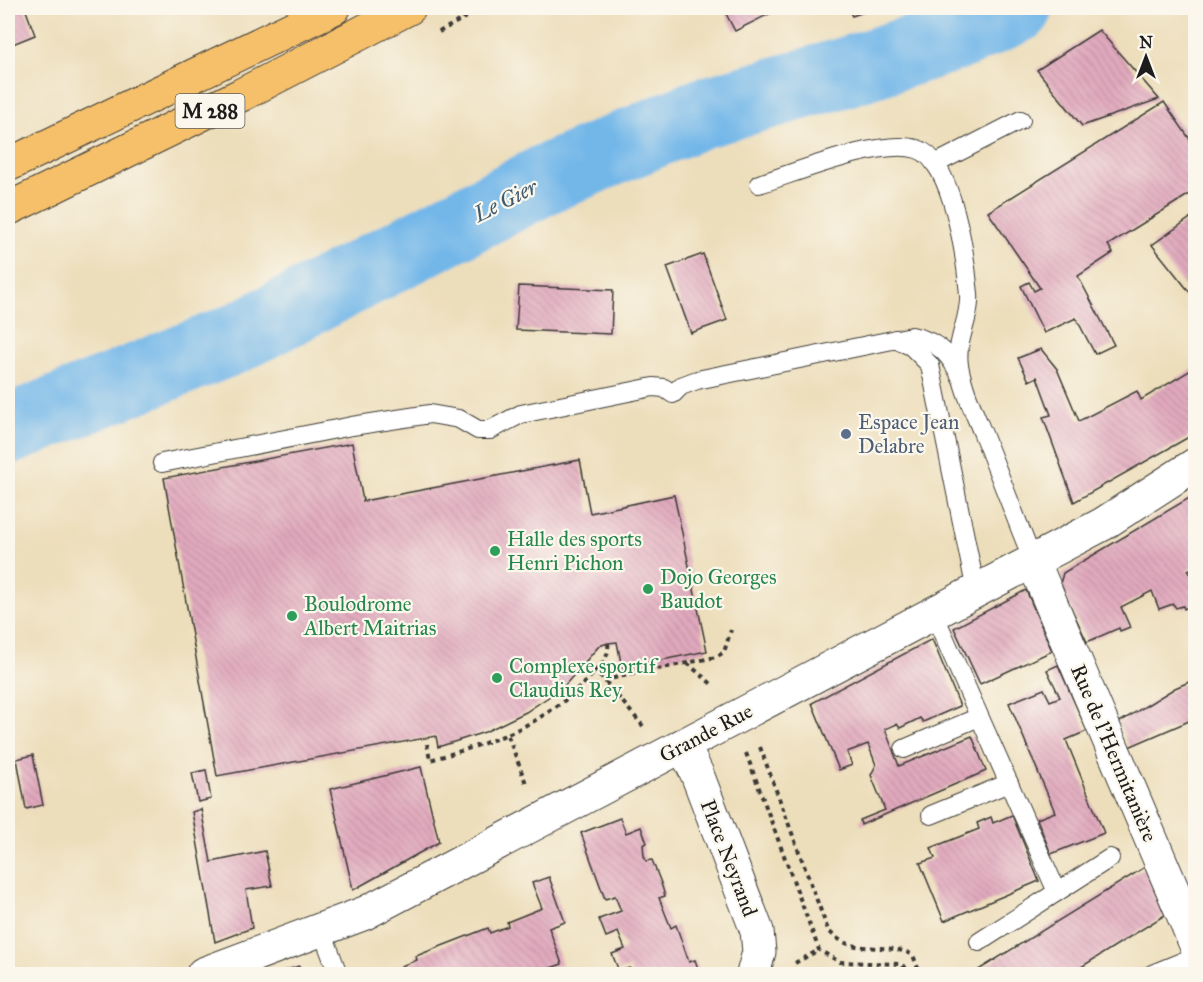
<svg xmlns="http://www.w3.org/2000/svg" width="1203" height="982" font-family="'IM FELL Great Primer',serif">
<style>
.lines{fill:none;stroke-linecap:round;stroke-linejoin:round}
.river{stroke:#73b7e9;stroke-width:70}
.building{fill:url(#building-back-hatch)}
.lane-casing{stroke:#3b3934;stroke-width:20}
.street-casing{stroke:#3b3934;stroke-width:35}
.primary-casing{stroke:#3b3934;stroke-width:35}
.path{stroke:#3b3934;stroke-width:4;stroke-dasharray:4.5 4.5;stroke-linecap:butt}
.lane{stroke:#fff;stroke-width:18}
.street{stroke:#fff;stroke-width:33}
.primary{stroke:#f6c06b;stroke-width:33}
.service-dot{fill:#5c6f8a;stroke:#fbf7ec;stroke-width:2}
.leisure-dot{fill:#2e9e5b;stroke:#fbf7ec;stroke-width:2}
.labels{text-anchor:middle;stroke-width:4.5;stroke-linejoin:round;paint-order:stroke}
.shield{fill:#fbf7ec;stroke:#5f5e5a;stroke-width:1.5}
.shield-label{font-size:20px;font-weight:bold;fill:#1c1c1c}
.service-label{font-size:21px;fill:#4e5e75;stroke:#fbf7ec;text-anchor:start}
.leisure-label{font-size:21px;fill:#27864d;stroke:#fbf7ec;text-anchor:start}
.street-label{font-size:21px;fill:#1c1c1c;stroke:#fbf7ec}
.water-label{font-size:22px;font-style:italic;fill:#3f5a6e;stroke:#fbf7ec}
</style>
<defs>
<pattern id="building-back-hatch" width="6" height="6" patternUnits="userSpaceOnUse" patternTransform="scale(1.5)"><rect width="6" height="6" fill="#e1a9bd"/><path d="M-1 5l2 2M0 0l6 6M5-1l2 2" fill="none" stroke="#c091a2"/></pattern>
</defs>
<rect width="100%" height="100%" fill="#fbf7ec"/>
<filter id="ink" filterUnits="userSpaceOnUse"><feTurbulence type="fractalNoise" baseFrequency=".0167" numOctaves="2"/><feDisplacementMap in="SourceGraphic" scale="12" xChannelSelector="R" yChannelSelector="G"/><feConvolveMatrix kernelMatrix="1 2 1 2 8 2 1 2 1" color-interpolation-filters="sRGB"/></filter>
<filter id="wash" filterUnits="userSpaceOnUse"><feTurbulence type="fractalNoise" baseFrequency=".008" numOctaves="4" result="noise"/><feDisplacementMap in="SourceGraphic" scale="24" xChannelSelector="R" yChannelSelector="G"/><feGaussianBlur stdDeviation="1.35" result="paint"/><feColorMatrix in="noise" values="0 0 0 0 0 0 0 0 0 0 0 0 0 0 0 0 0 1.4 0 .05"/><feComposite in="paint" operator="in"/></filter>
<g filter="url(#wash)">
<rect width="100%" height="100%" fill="#eddebb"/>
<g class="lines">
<polyline class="river" points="8,430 237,338 546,179 699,114 842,73 959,35 1018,8"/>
</g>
<g id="blocks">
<g class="building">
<polygon points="8,8 25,8 35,35 8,46"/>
<polygon points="723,8 781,8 735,31"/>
<polygon points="848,8 875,8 852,16"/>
<polygon points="1099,30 1159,99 1082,126 1037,70"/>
<polygon points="1164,102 1196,148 1196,190 1108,245 1113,253 1078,276 1114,345 1095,354 1076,318 1044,333 1021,286 1029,282 1034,291 1040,288 988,212"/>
<polygon points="1196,214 1196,300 1152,245"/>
<polygon points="703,254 727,320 691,333 667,267"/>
<polygon points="519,286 613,290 611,334 516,330"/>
<polygon points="1041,349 1057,369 1079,421 1137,391 1141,400 1196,367 1196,433 1074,502 1043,417 1051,415 1037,377 1029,381 1018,358"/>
<polygon points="352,443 363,501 580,460 590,513 674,495 707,651 622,668 617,642 608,643 599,646 565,685 547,698 526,712 485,732 438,747 436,736 217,776 164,478"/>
<polygon points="1196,494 1196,566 1188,570 1196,586 1196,603 1184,609 1183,606 1176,608 1173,604 1159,609 1152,591 1121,607 1130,627 1120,631 1119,628 1087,642 1060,584 1063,573"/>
<polygon points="1026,590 1052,651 980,684 954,628"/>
<polygon points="932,639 960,706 923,722 920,718 900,728 897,724 885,729 899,766 972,736 986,771 861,825 860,820 885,810 871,775 876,765 868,744 847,752 852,765 839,770 812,703"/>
<polygon points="1058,665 1087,731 1066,740 1104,833 1051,854 1037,819 1055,812 1009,703 1044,689 1050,701 1060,697 1047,670"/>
<polygon points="1196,679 1196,718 1129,747 1118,723 1175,688"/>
<polygon points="33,755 43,805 26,809 17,759"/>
<polygon points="421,767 439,842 353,890 330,789"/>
<polygon points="206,770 211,799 198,802 192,773"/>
<polygon points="201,809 211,862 265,851 272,886 246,890 252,928 215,942 192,812"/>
<polygon points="1012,815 1039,881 944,921 920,863 935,858 931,848 979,829 977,823 991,817 993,823"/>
<polygon points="620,818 626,833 641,827 647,843 643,845 644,856 646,861 652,860 661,883 665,896 659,898 671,928 676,925 689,962 695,960 700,974 632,974 630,968 619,971 612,954 625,949 618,932 606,937 599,919 621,911 615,896 605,899 581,833"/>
<polygon points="1145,867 1165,915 1070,974 972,974"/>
<polygon points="549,877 565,922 549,928 562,964 533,974 400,974 404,973 401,966 417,960 416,956 488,928 490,933 508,926 507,922 542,908 532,883"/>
<polygon points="299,966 302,974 276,974"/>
</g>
</g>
</g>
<g filter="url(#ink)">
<use href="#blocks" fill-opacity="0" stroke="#3b3934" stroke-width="1.5"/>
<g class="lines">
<defs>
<g id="lane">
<polyline points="935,164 1021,120"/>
<path d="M 759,184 C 798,172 880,138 917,149 C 953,159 966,261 969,294 C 971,318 955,341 959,365 C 963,389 974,412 983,434 C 1000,476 1016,519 1033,561"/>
<polyline points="895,339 911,346 930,365 976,591"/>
<path d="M 162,463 L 352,426 L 430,414 L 459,419 L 478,430 L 490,430 L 521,414 L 653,387 L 664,388 L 673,394 L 681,386 L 697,380 L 912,336 C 940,342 950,355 962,379"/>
<polyline points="934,614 1057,892 979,942"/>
<polyline points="904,749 979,717"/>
<polyline points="931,815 1009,783"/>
<polyline points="1057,892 1110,858"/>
<polyline points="322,931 338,974"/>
<polyline points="1152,974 1196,956"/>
</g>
<g id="street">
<polyline points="1033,561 1196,945"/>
<polyline points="683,745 697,774 757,931 759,952 753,974"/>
<polyline points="203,974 365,913 1103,524 1196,464"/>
</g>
<g id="primary">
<polyline points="8,165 334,8"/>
<polyline points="8,209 241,95 409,8"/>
</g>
</defs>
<use href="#lane" class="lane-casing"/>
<use href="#street" class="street-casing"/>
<use href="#primary" class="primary-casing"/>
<g class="path">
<polyline points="439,32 482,8"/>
<polyline points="586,663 604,680 643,726"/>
<polyline points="687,663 714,686"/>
<polyline points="604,680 716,657 724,652 731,630"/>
<polyline points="508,736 527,786"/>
<path d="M 427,744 L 430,760 C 494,742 545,725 592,675 C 601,665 610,657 608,643"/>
<path d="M 760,747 L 828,930 C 853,958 883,940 913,955 L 920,974"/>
<polyline points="746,753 819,950 840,962 899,964 905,967 908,974"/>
<polyline points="795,963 819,950"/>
</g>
<use href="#lane" class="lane"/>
<use href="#street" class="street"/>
<use href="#primary" class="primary"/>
</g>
</g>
<circle class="service-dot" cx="846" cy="434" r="6"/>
<g class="leisure-dot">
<circle cx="495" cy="551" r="6"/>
<circle cx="648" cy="589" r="6"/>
<circle cx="292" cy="616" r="6"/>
<circle cx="497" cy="678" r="6"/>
</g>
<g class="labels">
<rect class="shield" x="175.5" y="94" width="69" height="34" rx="4.5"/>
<g class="shield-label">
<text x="210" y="118">M 288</text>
</g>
<g class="service-label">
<text x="858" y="429">Espace Jean<tspan x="858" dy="24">Delabre</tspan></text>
</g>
<g class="leisure-label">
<text x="507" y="546">Halle des sports<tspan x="507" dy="24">Henri Pichon</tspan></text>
<text x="660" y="584">Dojo Georges<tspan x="660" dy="24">Baudot</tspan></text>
<text x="304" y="611">Boulodrome<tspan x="304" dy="24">Albert Maitrias</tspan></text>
<text x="509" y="673">Complexe sportif<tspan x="509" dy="24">Claudius Rey</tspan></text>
</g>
<g class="street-label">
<text transform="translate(706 733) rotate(-28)" y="7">Grande Rue</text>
<text transform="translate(1114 753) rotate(67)" y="7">Rue de l'Hermitanière</text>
<text transform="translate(729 858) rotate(69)" y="7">Place Neyrand</text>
</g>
<g class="water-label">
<text transform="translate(505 200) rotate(-27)" y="8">Le Gier</text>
</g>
</g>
<rect width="1203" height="982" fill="none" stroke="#fbf7ec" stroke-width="30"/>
<g transform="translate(1146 57)" stroke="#fbf7ec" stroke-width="4.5" paint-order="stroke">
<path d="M0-4.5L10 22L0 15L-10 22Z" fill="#1c1c1c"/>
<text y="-9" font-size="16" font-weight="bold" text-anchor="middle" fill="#1c1c1c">N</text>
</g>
</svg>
